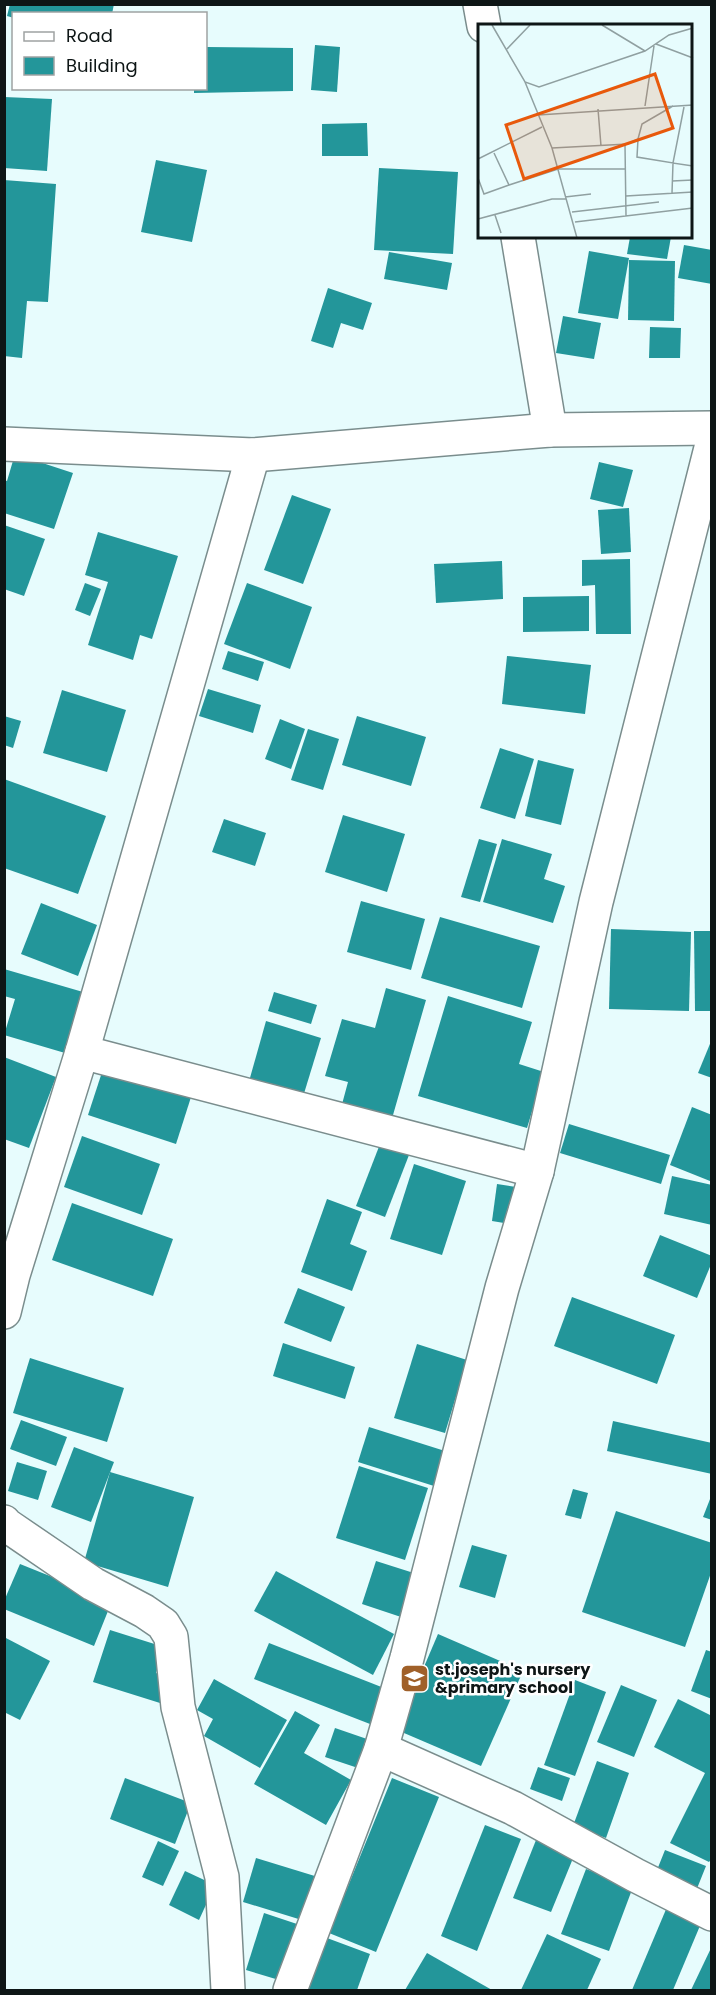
<svg xmlns="http://www.w3.org/2000/svg" width="716" height="1995" font-family="Poppins,sans-serif">
<style>
.building{fill:#23969a}
.lines{fill:none;stroke-linecap:round;stroke-linejoin:round}
.minor-casing{stroke:#7a8d8d;stroke-width:36}
.tertiary-casing{stroke:#7a8d8d;stroke-width:36}
.minor{stroke:#fff;stroke-width:33}
.tertiary{stroke:#fff;stroke-width:33}
.labels{text-anchor:middle;stroke-width:5;stroke-linejoin:round;paint-order:stroke}
.poi-label{font-size:16px;font-weight:bold;fill:#0e1616;stroke:#fff;text-anchor:start}
.inset-road{fill:none;stroke:#90a0a1;stroke-width:1.5}
.view{fill:#e8590c;fill-opacity:0.15;stroke:#e8590c;stroke-width:3}
.inset-edge{fill:none;stroke:#0e1616;stroke-width:3}
</style>
<rect width="100%" height="100%" fill="#e7fcfd"/>
<g class="building">
<polygon points="10,4 114,4 112,14 14,14 14,18 7,16"/>
<polygon points="315,45 340,47 337,92 311,90"/>
<polygon points="206,47 293,48 293,91 194,93 194,88 206,88"/>
<polygon points="4,97 52,99 47,171 4,168"/>
<polygon points="367,123 368,156 322,156 322,124"/>
<polygon points="156,160 207,170 192,242 141,232"/>
<polygon points="379,168 458,172 453,254 374,250"/>
<polygon points="4,180 56,184 48,302 27,301 22,358 4,356"/>
<polygon points="630,237 671,237 667,259 627,254"/>
<polygon points="684,245 712,250 712,284 678,278"/>
<polygon points="589,251 629,258 618,319 578,313"/>
<polygon points="389,252 452,263 447,290 384,279"/>
<polygon points="629,260 675,261 674,321 628,320"/>
<polygon points="328,288 372,303 363,330 341,323 333,348 311,341"/>
<polygon points="563,316 601,323 594,359 556,353"/>
<polygon points="650,327 681,328 680,358 649,358"/>
<polygon points="15,454 73,473 54,529 4,513 4,480 7,481"/>
<polygon points="599,462 633,470 623,507 590,499"/>
<polygon points="292,495 331,509 303,584 264,570"/>
<polygon points="629,508 631,552 601,554 598,510"/>
<polygon points="4,525 45,539 24,596 4,589"/>
<polygon points="98,532 178,556 152,639 140,635 133,660 88,645 108,582 85,575"/>
<polygon points="630,559 631,634 596,634 595,585 582,586 582,560"/>
<polygon points="502,561 503,599 436,603 434,564"/>
<polygon points="85,583 101,589 90,616 75,610"/>
<polygon points="247,583 312,607 290,669 224,644"/>
<polygon points="589,596 589,631 523,632 523,597"/>
<polygon points="228,651 264,662 258,681 222,669"/>
<polygon points="507,656 591,665 585,714 502,704"/>
<polygon points="208,689 261,705 253,733 199,716"/>
<polygon points="62,690 126,710 107,772 43,753"/>
<polygon points="4,716 21,721 13,748 4,745"/>
<polygon points="357,716 426,737 411,786 342,765"/>
<polygon points="280,719 305,729 291,769 265,759"/>
<polygon points="308,729 339,739 323,790 291,780"/>
<polygon points="500,748 534,759 515,819 480,808"/>
<polygon points="538,760 574,769 561,825 525,816"/>
<polygon points="4,779 106,816 78,894 4,868"/>
<polygon points="343,815 405,834 387,892 325,872"/>
<polygon points="224,819 266,833 255,866 212,852"/>
<polygon points="479,839 497,844 480,902 461,897"/>
<polygon points="502,839 552,854 544,879 565,886 553,923 483,902"/>
<polygon points="361,901 425,919 411,970 347,952"/>
<polygon points="41,903 97,925 78,976 21,954"/>
<polygon points="440,917 540,946 522,1008 421,978"/>
<polygon points="611,929 691,932 689,1011 609,1009"/>
<polygon points="694,931 712,931 712,1011 695,1011"/>
<polygon points="4,969 83,992 65,1053 4,1035 15,999 4,996"/>
<polygon points="386,988 426,1000 391,1122 341,1108 348,1082 325,1076 342,1019 375,1028"/>
<polygon points="274,992 317,1005 311,1024 268,1011"/>
<polygon points="448,996 532,1022 519,1064 544,1072 527,1128 418,1096"/>
<polygon points="266,1021 321,1038 302,1100 248,1085"/>
<polygon points="712,1039 712,1078 698,1073"/>
<polygon points="4,1057 56,1077 29,1148 4,1139"/>
<polygon points="104,1066 192,1094 176,1144 88,1115"/>
<polygon points="692,1107 712,1115 710,1181 670,1165"/>
<polygon points="569,1124 670,1155 661,1184 560,1153"/>
<polygon points="82,1136 160,1164 142,1215 64,1187"/>
<polygon points="380,1144 409,1155 385,1217 356,1206"/>
<polygon points="414,1164 466,1181 442,1255 390,1239"/>
<polygon points="672,1176 712,1185 712,1225 664,1214"/>
<polygon points="497,1184 516,1187 510,1224 492,1221"/>
<polygon points="327,1199 362,1212 350,1244 367,1251 352,1291 301,1272"/>
<polygon points="72,1203 173,1239 153,1296 52,1260"/>
<polygon points="660,1235 712,1256 712,1262 697,1298 643,1276"/>
<polygon points="298,1288 345,1307 331,1342 284,1323"/>
<polygon points="572,1297 675,1335 657,1384 554,1346"/>
<polygon points="283,1343 355,1367 345,1399 273,1376"/>
<polygon points="417,1344 467,1360 445,1433 394,1418"/>
<polygon points="30,1358 124,1388 107,1442 13,1413"/>
<polygon points="21,1420 67,1437 56,1466 10,1449"/>
<polygon points="613,1421 712,1443 712,1474 607,1451"/>
<polygon points="369,1427 445,1451 434,1486 358,1462"/>
<polygon points="74,1447 114,1462 91,1522 51,1507"/>
<polygon points="17,1462 47,1471 38,1500 8,1491"/>
<polygon points="359,1466 428,1488 405,1560 336,1538"/>
<polygon points="110,1472 194,1497 168,1587 84,1562"/>
<polygon points="573,1489 588,1493 581,1519 565,1515"/>
<polygon points="712,1494 712,1520 703,1517"/>
<polygon points="616,1511 712,1543 712,1570 685,1647 582,1612"/>
<polygon points="472,1545 507,1555 495,1598 459,1587"/>
<polygon points="376,1561 420,1575 407,1619 362,1604"/>
<polygon points="20,1564 112,1601 94,1646 4,1609 4,1601"/>
<polygon points="276,1571 394,1634 373,1675 254,1611"/>
<polygon points="110,1630 164,1647 156,1673 168,1677 160,1703 93,1682"/>
<polygon points="438,1634 523,1671 481,1766 397,1730"/>
<polygon points="4,1637 50,1661 20,1720 4,1712"/>
<polygon points="269,1643 384,1688 370,1724 254,1679"/>
<polygon points="706,1650 712,1652 712,1699 691,1691"/>
<polygon points="214,1679 287,1720 260,1768 204,1736 213,1719 197,1710"/>
<polygon points="575,1680 606,1692 575,1776 544,1765"/>
<polygon points="621,1685 657,1700 634,1757 597,1742"/>
<polygon points="678,1699 712,1716 712,1858 709,1862 670,1843 705,1773 654,1747"/>
<polygon points="295,1711 320,1725 304,1753 351,1780 326,1825 254,1784"/>
<polygon points="335,1728 367,1739 358,1768 325,1757"/>
<polygon points="597,1761 629,1773 606,1838 573,1826"/>
<polygon points="538,1767 570,1778 562,1801 530,1789"/>
<polygon points="125,1778 191,1803 175,1844 110,1819"/>
<polygon points="392,1778 439,1797 376,1952 329,1933"/>
<polygon points="485,1825 521,1839 477,1951 441,1936"/>
<polygon points="538,1835 576,1851 551,1912 513,1898"/>
<polygon points="158,1841 179,1851 163,1886 142,1877"/>
<polygon points="665,1850 706,1866 696,1891 655,1875"/>
<polygon points="256,1858 318,1877 305,1921 243,1902"/>
<polygon points="586,1869 633,1887 609,1951 561,1934"/>
<polygon points="185,1871 215,1885 199,1920 169,1905"/>
<polygon points="667,1907 702,1921 673,1990 632,1990"/>
<polygon points="264,1913 297,1924 279,1980 246,1970"/>
<polygon points="547,1934 601,1959 587,1990 521,1990"/>
<polygon points="327,1938 370,1954 357,1990 308,1990"/>
<polygon points="712,1946 712,1990 691,1990"/>
<polygon points="427,1953 492,1990 405,1990"/>
</g>
<g class="lines">
<defs>
<g id="minor">
<polyline points="82,1052 537,1171"/>
<polyline points="4,1312 13,1275 82,1052 253,455"/>
<polyline points="4,1522 5,1524 93,1584 144,1611 163,1624 171,1637 178,1707 222,1877 228,1990"/>
<polyline points="381,1749 513,1808 635,1875 712,1914"/>
<polyline points="290,1990 381,1749 407,1658 502,1288 537,1171 596,902 712,444"/>
</g>
<g id="tertiary">
<polyline points="480,4 484,26"/>
<polyline points="518,237 550,430"/>
<polyline points="4,444 253,455 550,430 712,428"/>
</g>
</defs>
<use href="#minor" class="minor-casing"/>
<use href="#tertiary" class="tertiary-casing"/>
<use href="#minor" class="minor"/>
<use href="#tertiary" class="tertiary"/>
</g>
<defs>
<symbol id="school-square" viewBox="-11 -11 22 22"><rect x="-9" y="-9" width="18" height="18" rx="4" fill="#a06029" stroke="#fff"/><path d="M0-5L7-2L0 1L-7-2ZM-4 1L0 2.5L4 1V4Q0 6-4 4Z" fill="#fff"/></symbol>
</defs>
<g fill-rule="evenodd">
<use href="#school-square" x="398" y="1662" width="33" height="33"/>
</g>
<g class="labels">
<g class="poi-label">
<text x="435" y="1675">st.joseph's nursery<tspan x="435" dy="18">&amp;primary school</tspan></text>
</g>
</g>
<g transform="translate(478 24)">
<rect width="214" height="214" fill="#e7fcfd"/>
<path class="inset-road" d="M 14,1 L 47,58 L 61,63 L 167,27 L 191,11 L 215,4M 124,1 L 167,27M 178,20 L 215,34M 29,25 L 52,1M 47,58 L 74,124 L 99,214M 167,82 L 176,22M 120,85 L 123,122M 60,91 L 215,81M 160,115 L 159,133 L 195,139 L 206,83M 147,121 L 148,192M 74,124 L 150,120 L 160,115 L 164,100 L 195,82M 16,129 L 31,161 L 80,145 L 147,145M 0,135 L 64,103M 0,154 L 6,170 L 31,161M 194,157 L 215,156M 194,169 L 195,139 L 215,142M 148,172 L 215,168M 87,173 L 113,170M 94,188 L 181,178M 17,191 L 23,209M 0,195 L 74,175 L 88,175M 97,198 L 215,184"/>
<path class="view" d="M 177,50 L 195,104 L 46,155 L 28,101 Z"/>
<rect width="214" height="214" class="inset-edge"/>
</g>
<rect width="716" height="1995" fill="none" stroke="#0e1616" stroke-width="12"/>
<rect x="12" y="12" width="195" height="78" fill="#ffffff" stroke="#9fa2a2" stroke-width="1.5"/>
<rect x="24" y="32" width="30" height="9" fill="#ffffff" stroke="#9fa2a2" stroke-width="1.5"/>
<text x="66" y="42" font-size="18" fill="#0e1616">Road</text>
<rect x="24" y="57" width="30" height="18" fill="#23969a" stroke="#9fa2a2" stroke-width="1.5"/>
<text x="66" y="72" font-size="18" fill="#0e1616">Building</text>
</svg>
